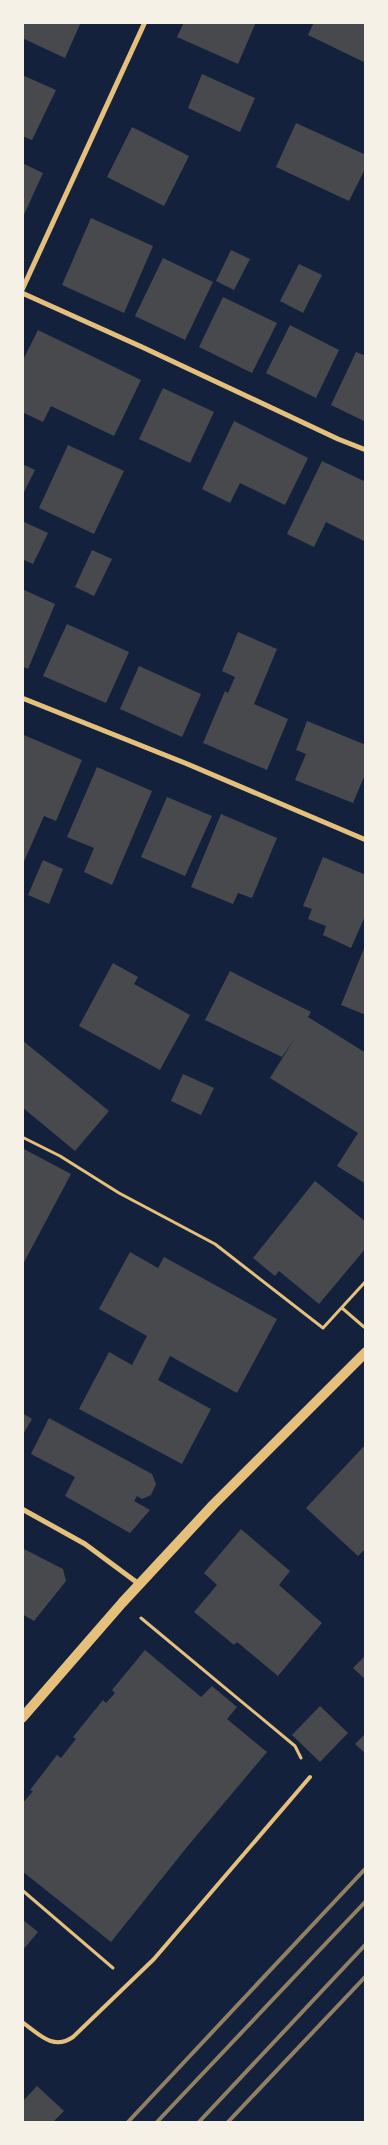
<svg xmlns="http://www.w3.org/2000/svg" width="388" height="2145" font-family="Karla,sans-serif">
<style>
.building{fill:#48494c}
.lines{fill:none;stroke-linecap:round;stroke-linejoin:round}
.path{stroke:#e5c07b;stroke-width:3}
.service{stroke:#e5c07b;stroke-width:4}
.minor{stroke:#e5c07b;stroke-width:5}
.secondary{stroke:#e5c07b;stroke-width:10}
.rail{stroke:#918062;stroke-width:4}
</style>
<rect width="100%" height="100%" fill="#14213d"/>
<g class="building">
<polygon points="22,22 81,22 65,58 22,38"/>
<polygon points="184,22 256,22 238,64 177,37"/>
<polygon points="314,22 366,22 366,63 308,35"/>
<polygon points="202,74 255,98 240,132 188,108"/>
<polygon points="22,75 56,90 32,140 22,136"/>
<polygon points="296,123 366,155 366,167 349,201 276,167"/>
<polygon points="132,127 189,156 164,206 107,177"/>
<polygon points="22,163 43,173 22,219"/>
<polygon points="91,218 153,246 124,313 62,285"/>
<polygon points="231,250 250,259 234,290 216,281"/>
<polygon points="163,258 213,282 185,340 135,316"/>
<polygon points="299,264 322,275 303,313 280,301"/>
<polygon points="223,297 277,323 252,373 199,347"/>
<polygon points="290,325 339,350 316,398 266,373"/>
<polygon points="38,330 141,380 114,436 51,406 43,422 22,412 22,362"/>
<polygon points="356,352 366,356 366,422 331,405"/>
<polygon points="163,388 214,412 190,463 139,439"/>
<polygon points="234,421 308,458 285,505 240,483 230,503 202,489"/>
<polygon points="68,445 124,471 94,534 39,508"/>
<polygon points="322,461 366,482 366,542 326,522 314,547 287,534"/>
<polygon points="22,464 35,470 22,496"/>
<polygon points="22,521 48,533 33,564 22,559"/>
<polygon points="92,550 112,559 94,596 75,587"/>
<polygon points="22,589 55,604 28,669 22,666"/>
<polygon points="67,624 129,652 106,703 43,676"/>
<polygon points="238,632 277,649 254,704 288,719 267,770 203,743 225,691 228,693 235,677 222,671"/>
<polygon points="139,666 201,694 182,737 120,709"/>
<polygon points="307,721 366,745 366,772 353,803 295,780 306,754 296,750"/>
<polygon points="24,735 82,760 56,821 44,816 22,866"/>
<polygon points="97,767 152,791 112,885 84,872 94,848 67,837"/>
<polygon points="167,797 212,816 185,876 141,857"/>
<polygon points="221,814 277,838 252,898 238,893 233,904 191,887"/>
<polygon points="323,857 366,875 366,914 351,948 323,935 326,926 308,919 312,909 303,906"/>
<polygon points="43,860 63,869 49,904 28,895"/>
<polygon points="365,946 366,946 366,1015 341,1005"/>
<polygon points="113,963 138,977 134,984 190,1015 160,1070 79,1026"/>
<polygon points="230,971 311,1012 308,1017 366,1053 366,1184 337,1166 358,1133 270,1078 295,1038 282,1057 205,1020"/>
<polygon points="22,1040 109,1111 75,1151 22,1107"/>
<polygon points="183,1074 214,1088 201,1115 171,1101"/>
<polygon points="22,1148 71,1174 22,1266"/>
<polygon points="315,1181 366,1222 366,1248 319,1304 279,1271 275,1276 253,1258"/>
<polygon points="130,1252 158,1268 164,1257 277,1319 237,1393 170,1356 158,1380 211,1409 182,1464 79,1409 109,1352 132,1365 147,1336 99,1309"/>
<polygon points="22,1413 32,1419 22,1436"/>
<polygon points="49,1418 152,1474 156,1484 151,1495 142,1499 137,1496 134,1501 150,1510 130,1533 65,1496 75,1477 31,1454"/>
<polygon points="366,1444 366,1548 358,1556 306,1508"/>
<polygon points="241,1529 290,1571 279,1585 322,1623 278,1676 237,1642 234,1645 194,1612 217,1585 204,1573"/>
<polygon points="22,1548 63,1569 66,1581 34,1621 22,1614"/>
<polygon points="145,1650 201,1697 212,1686 237,1707 227,1719 267,1752 187,1847 111,1942 22,1871 22,1804 33,1791 30,1790 57,1755 61,1758 76,1739 73,1737 103,1700 106,1703 115,1693 112,1690"/>
<polygon points="366,1655 366,1680 353,1668"/>
<polygon points="320,1706 348,1733 320,1762 292,1735"/>
<polygon points="366,1733 366,1754 355,1744"/>
<polygon points="22,1919 38,1932 22,1951"/>
<polygon points="37,2086 64,2111 53,2122 22,2122 22,2102"/>
</g>
<g class="lines">
<g class="path">
<polyline points="22,1137 60,1156 119,1193 215,1244 323,1328 366,1281"/>
<polyline points="342,1308 364,1327"/>
<polyline points="141,1618 295,1746 301,1758"/>
<polyline points="22,1890 113,1968"/>
</g>
<path class="service" d="M 22,2022 C 39,2034 53,2051 73,2037 L 154,1959 L 310,1777"/>
<g class="minor">
<polyline points="22,290 145,22"/>
<polyline points="22,293 142,347 338,439 366,450"/>
<polyline points="22,698 185,763 366,840"/>
<polyline points="22,1509 85,1544 139,1584"/>
</g>
<polyline class="secondary" points="22,1718 122,1603 213,1505 366,1352"/>
<g class="rail">
<polyline points="128,2122 366,1868"/>
<polyline points="157,2122 366,1901"/>
<polyline points="199,2122 366,1944"/>
<polyline points="228,2122 366,1976"/>
</g>
</g>
<rect width="388" height="2145" fill="none" stroke="#f6f1e7" stroke-width="48"/>
</svg>
